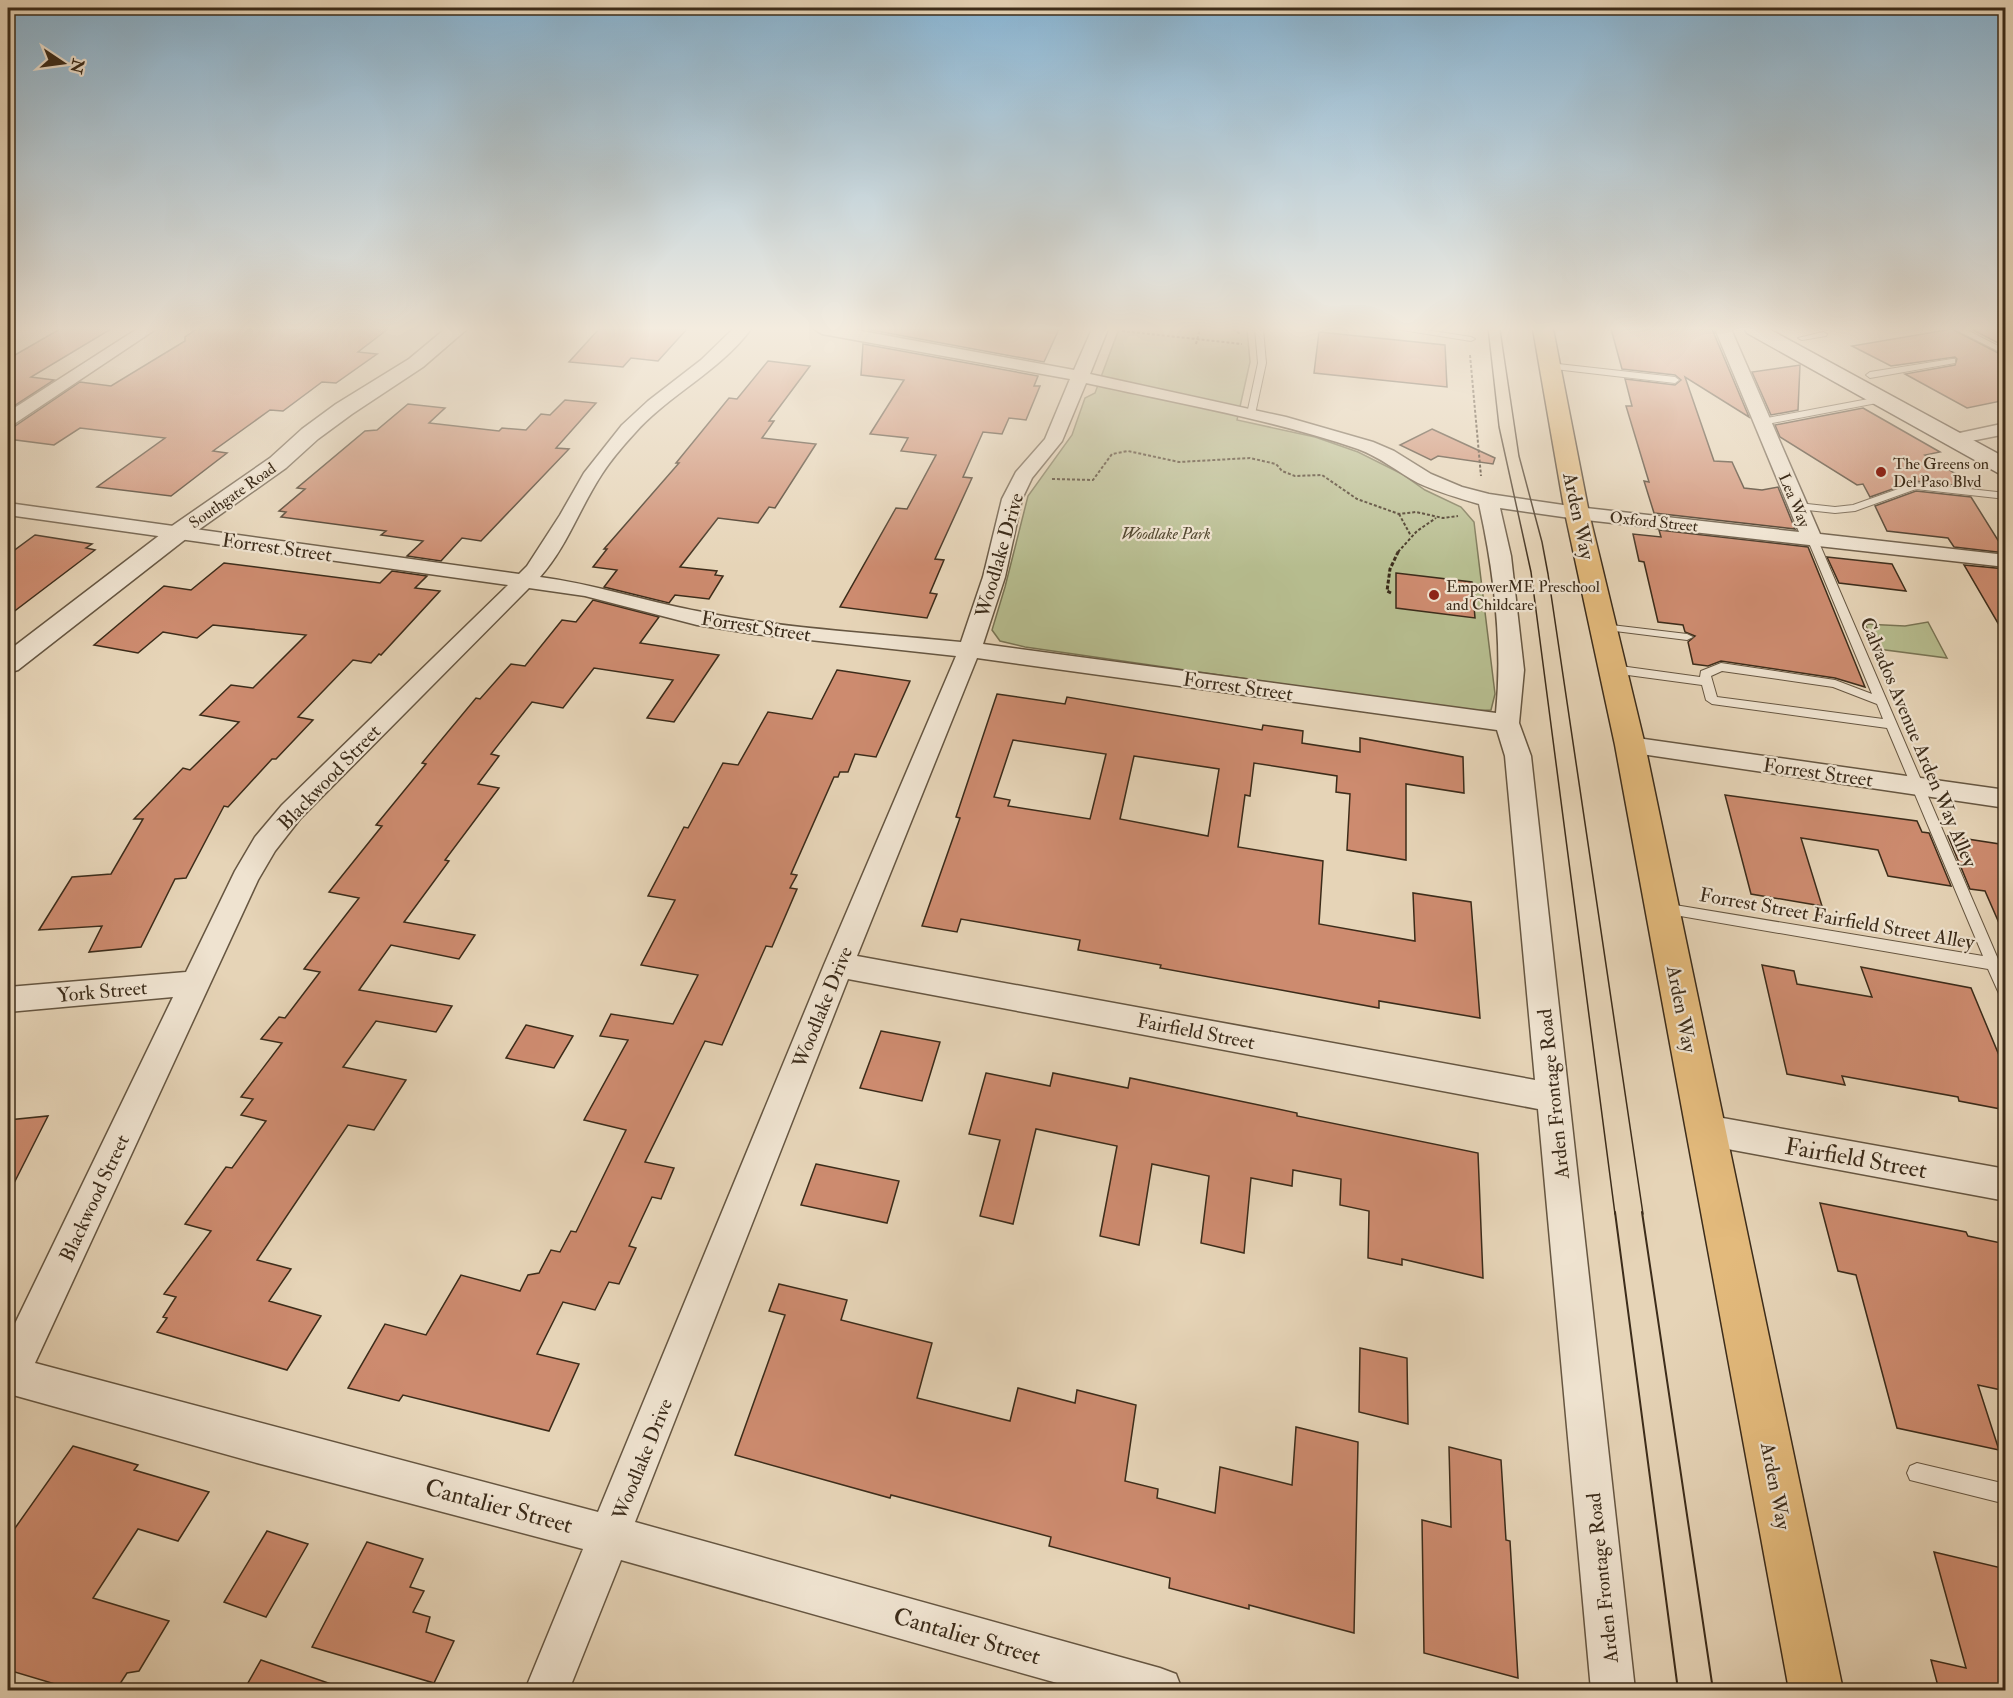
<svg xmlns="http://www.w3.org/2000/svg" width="2013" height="1698" font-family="'IM FELL Double Pica',serif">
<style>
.green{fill:#b6bc8e;stroke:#797454;stroke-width:1.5}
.building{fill:#cd8b6f;stroke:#3c2c1a;stroke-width:1.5;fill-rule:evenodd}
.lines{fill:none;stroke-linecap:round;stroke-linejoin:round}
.service-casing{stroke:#665641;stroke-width:2}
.minor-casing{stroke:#665641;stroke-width:3}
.tertiary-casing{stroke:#665641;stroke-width:3}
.secondary-casing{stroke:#3c2c1a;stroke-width:3}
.primary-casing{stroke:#3c2c1a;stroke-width:3}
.path-far1{stroke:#3c2c1a;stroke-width:2;stroke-dasharray:3 2;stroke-linecap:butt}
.path{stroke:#3c2c1a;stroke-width:3;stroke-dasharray:4 2;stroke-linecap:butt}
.service{fill:#efe3d0;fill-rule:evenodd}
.minor{fill:#efe3d0;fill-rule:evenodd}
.tertiary{fill:#efe3d0;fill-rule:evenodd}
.secondary{fill:#efe3d0;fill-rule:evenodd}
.primary{fill:#e3ba7c;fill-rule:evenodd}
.tram-far1{stroke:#3c2c1a;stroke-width:1.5}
.tram{stroke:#3c2c1a;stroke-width:2}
.poi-dot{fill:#8f2418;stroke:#efe3d0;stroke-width:2}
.labels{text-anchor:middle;stroke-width:4.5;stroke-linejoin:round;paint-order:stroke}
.far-poi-label{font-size:16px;fill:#3c2c1a;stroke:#efe3d0;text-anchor:start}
.far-street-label{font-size:16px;fill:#3c2c1a;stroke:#efe3d0}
.far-park-label{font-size:16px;font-style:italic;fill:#544931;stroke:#efe3d0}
.street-label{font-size:20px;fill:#3c2c1a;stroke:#efe3d0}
.near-street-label{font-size:24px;fill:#3c2c1a;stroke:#efe3d0}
</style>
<rect width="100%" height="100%" fill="#e6d4b7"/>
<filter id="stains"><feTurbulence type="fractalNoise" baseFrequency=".00333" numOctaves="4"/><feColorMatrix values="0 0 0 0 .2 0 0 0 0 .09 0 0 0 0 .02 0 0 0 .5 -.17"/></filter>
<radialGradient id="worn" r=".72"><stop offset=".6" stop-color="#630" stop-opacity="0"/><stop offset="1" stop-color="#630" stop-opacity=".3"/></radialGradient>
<g class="green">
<polygon points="1119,329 1247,329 1250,362 1237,420 1315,437 1358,452 1402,474 1425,490 1461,507 1474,522 1495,694 1491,710 1470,711 1025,647 1000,641 992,630 1005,587 1028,496 1072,435 1085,398 1095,393"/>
<polygon points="1928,622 1947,658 1878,649 1865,624 1905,626"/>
</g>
<g class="building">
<polygon points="60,329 111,329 31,377 54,380 8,410 8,359"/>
<polygon points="197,329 388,329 358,352 377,354 336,383 322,382 283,411 270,410 213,451 227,453 171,496 97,487 165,438 80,428 54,445 8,439 8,427 15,426 80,382 111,386 185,341 185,337"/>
<polygon points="599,329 687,329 658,361 631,358 623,367 569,362"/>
<polygon points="866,329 1059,329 1044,362"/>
<polygon points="1611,329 1712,329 1749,417 1685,377 1714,461 1732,462 1744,488 1762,490 1778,487 1795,529 1654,513 1644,481 1649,482 1626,406 1632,406 1625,379 1675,385 1681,380 1675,375 1622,369"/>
<polygon points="1952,329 2006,357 2006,400 1967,408 1905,374 1955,365 1957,359 1955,357 1891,366 1852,346"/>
<polygon points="1971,329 2006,329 2006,347"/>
<polygon points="1319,332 1445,345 1447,387 1314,373"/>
<polygon points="863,344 1038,376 1034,386 1040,386 1026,420 1009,418 1002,434 983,432 963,477 972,478 935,559 944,560 930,593 937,594 927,618 840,607 896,508 907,509 936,455 901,451 908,438 870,434 904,380 861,375"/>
<polygon points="768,361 810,366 769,421 774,421 762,438 816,444 775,508 769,507 758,523 718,518 680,567 717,571 715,575 723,576 709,599 675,595 669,603 604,587 617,570 593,567 607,549 604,549 679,463 676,463 729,398 737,399"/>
<polygon points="1800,365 1798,410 1771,415 1752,372"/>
<polygon points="565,400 596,403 556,448 569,449 481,541 462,538 441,561 407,556 423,541 381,535 386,531 281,517 286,512 279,511 305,489 297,488 365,431 377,430 408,404 445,408 429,423 499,431 502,428 526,430 541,414 550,415"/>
<polygon points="1863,408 1940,452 1925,455 1956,474 1964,486 1915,481 1870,497 1863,484 1857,485 1780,437 1775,425"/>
<polygon points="1432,429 1495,458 1493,464 1438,456 1431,460 1400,445"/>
<polygon points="1916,491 1971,497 2006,553 1954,547 1948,538 1887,531 1875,506"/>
<polygon points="1659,530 1808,547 1865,687 1835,678 1721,661 1708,666 1693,664 1688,642 1695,636 1685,632 1683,625 1658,622 1644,562 1639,561 1633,534 1661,537"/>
<polygon points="35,535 92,544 86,548 95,550 8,616 8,555"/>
<polygon points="1827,557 1892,564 1906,591 1839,583"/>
<polygon points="224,563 380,583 392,571 427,576 415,588 440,591 381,655 379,654 371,663 353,660 298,717 313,720 276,759 272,759 228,807 224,806 186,878 175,879 141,947 89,952 102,926 39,930 72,877 111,874 143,819 134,819 183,768 190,770 239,722 200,715 231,685 253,688 306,635 213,625 197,638 163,632 138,653 94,645 164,586 191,590"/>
<polygon points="1964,565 2006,569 2006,637"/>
<polygon points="1396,573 1472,582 1475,618 1396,608"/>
<polygon points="593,600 659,617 640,643 719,655 674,722 647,718 673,680 594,668 563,708 532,702 491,754 499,756 478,784 499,788 445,860 449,861 404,922 475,935 459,959 391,945 359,990 452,1006 436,1032 376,1021 343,1067 406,1080 374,1130 348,1125 257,1260 291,1269 269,1301 321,1316 287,1370 157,1332 167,1318 163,1317 176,1297 164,1294 211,1231 185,1224 226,1167 232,1168 266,1121 241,1115 253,1099 241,1097 282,1043 261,1039 279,1017 285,1018 320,972 304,969 359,898 329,892 382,826 376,825 426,764 422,763 476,698 480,699 511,664 525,666 562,620 576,622"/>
<polygon points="837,670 910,681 876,757 855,754 848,772 840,772 838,777 834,777 791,874 797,875 790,888 797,889 772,947 766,946 722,1045 705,1041 645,1162 674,1168 661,1199 652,1197 629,1246 636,1248 619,1284 609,1282 595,1310 563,1302 537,1354 579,1364 549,1431 403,1395 399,1401 348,1388 385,1324 426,1335 461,1275 520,1291 528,1275 539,1273 551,1250 560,1252 571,1231 576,1232 626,1130 584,1120 628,1040 600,1036 611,1014 673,1024 698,975 641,965 675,900 648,896 684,827 688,828 723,763 738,765 768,712 812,719"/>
<path d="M 997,694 L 1065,704 L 1067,697 L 1262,730 L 1263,725 L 1303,731 L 1302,743 L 1360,752 L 1360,738 L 1463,757 L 1464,793 L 1406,784 L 1406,860 L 1347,850 L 1350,794 L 1336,792 L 1337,776 L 1254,763 L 1250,796 L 1245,795 L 1238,847 L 1323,861 L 1319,924 L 1415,941 L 1413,893 L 1471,902 L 1480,1018 L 1379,1001 L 1379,1008 L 1160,968 L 1161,965 L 1078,950 L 1080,940 L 961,919 L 957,932 L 922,926 L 960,818 L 956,817 ZM 1013,740 L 1106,754 L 1090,819 L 1008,806 L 1010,800 L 994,797 ZM 1134,756 L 1219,769 L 1208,836 L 1120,819 Z"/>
<polygon points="1725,795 1917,821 1922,832 1929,833 1951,886 1888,876 1878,850 1801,838 1822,906 1751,894"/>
<polygon points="1948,836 2006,845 2006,939 1985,891 1970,889"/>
<polygon points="1762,965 1794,971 1797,984 1872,997 1861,967 1971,988 2006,1072 2006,1110 1959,1101 1958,1097 1842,1076 1845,1085 1787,1074"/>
<polygon points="526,1025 573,1036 554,1068 506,1058"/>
<polygon points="881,1031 940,1042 922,1101 860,1088"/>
<polygon points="986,1073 1050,1086 1053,1073 1128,1088 1130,1078 1297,1113 1297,1116 1478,1153 1483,1278 1402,1259 1402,1265 1368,1258 1369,1211 1340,1205 1341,1179 1293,1170 1292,1186 1251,1178 1244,1253 1201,1243 1209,1176 1152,1164 1139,1245 1100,1236 1117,1146 1036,1129 1013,1224 980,1216 1000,1140 969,1134"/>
<polygon points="48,1116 8,1195 8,1120"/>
<polygon points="816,1164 899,1181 887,1223 801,1205"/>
<polygon points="1820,1203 1966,1232 1968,1236 2006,1244 2006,1391 1978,1385 1999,1450 1897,1428 1856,1275 1838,1271"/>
<polygon points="779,1284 847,1300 841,1320 932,1343 917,1398 1010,1421 1018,1388 1075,1403 1077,1390 1136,1405 1125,1481 1158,1489 1157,1498 1215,1513 1220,1467 1292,1485 1296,1427 1358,1442 1354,1633 1249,1605 1249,1609 1169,1588 1170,1578 1049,1546 1051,1537 891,1495 890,1498 735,1455 785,1315 769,1311"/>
<polygon points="1360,1348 1407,1358 1408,1424 1359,1412"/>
<polygon points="73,1446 138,1465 134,1470 209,1492 178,1541 138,1529 93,1598 169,1621 139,1671 127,1673 116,1690 75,1690 8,1670 8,1538"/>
<polygon points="1449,1447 1501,1460 1506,1540 1510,1541 1518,1678 1424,1653 1422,1520 1451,1527"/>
<polygon points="267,1531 308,1544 266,1617 224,1602"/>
<polygon points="367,1542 423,1559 410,1587 424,1591 413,1612 430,1617 426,1632 454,1641 434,1683 312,1647"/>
<polygon points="1934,1552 2006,1569 2006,1690 1939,1690 1931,1660 1966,1668"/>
<polygon points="261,1660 337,1686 336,1690 244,1690"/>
</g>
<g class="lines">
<defs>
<g id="service">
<polygon points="1255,329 1263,329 1266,363 1255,414 1251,417 1247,414 1258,363"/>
<polygon points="1396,329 1420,329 1471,337 1475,339 1471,341"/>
<polygon points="1954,329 1965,329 2006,350 2006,355"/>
<polygon points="1823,332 1827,334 1826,336 1802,340 1798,338"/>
<polygon points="1952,359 1955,359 1955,363 1870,378 1866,375 1870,372"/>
<polygon points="1549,363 1675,377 1679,380 1675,383 1546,368 1545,366"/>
<polygon points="1879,397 1883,400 1882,402 1762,425 1758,422 1762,419"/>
<polygon points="1915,483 2006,493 2006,499 1916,489 1855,511 1835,513 1798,509 1793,506 1798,503 1835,507 1853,505"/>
<path d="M 1812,535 L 1817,538 L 1998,959 L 2006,960 L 2006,1000 L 2001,998 L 1988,969 L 1663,913 L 1658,912 L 1656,908 L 1658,904 L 1663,903 L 1983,956 L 1887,728 L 1712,704 L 1706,700 L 1702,685 L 1613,673 L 1607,669 L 1613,665 L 1700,677 L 1701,671 L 1721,663 L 1835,680 L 1872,694 L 1807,538 ZM 1722,671 L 1833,687 L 1877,704 L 1883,719 L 1717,697 L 1711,676 Z"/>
<polygon points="1603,624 1687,634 1693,637 1687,640 1599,629 1597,627"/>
<polygon points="1917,1463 2006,1484 2006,1504 1910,1480 1907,1473 1910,1466"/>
</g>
<g id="minor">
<polygon points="137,329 156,329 14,424 8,425 8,412"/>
<path d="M 733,329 L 751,329 C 719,372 668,395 634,434 C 623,446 611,460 602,474 C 580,507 567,547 540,577 C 594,584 644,601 697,611 C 783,629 874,633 961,642 L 983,577 L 1002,499 L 1016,472 L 1045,439 L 1070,379 L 822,334 L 814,329 L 851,329 L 1074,370 L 1092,329 L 1108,329 L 1090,374 L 1286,417 L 1373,442 L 1394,451 L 1431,474 L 1462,487 L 1489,494 L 1577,507 L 1799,532 L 1715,329 L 1731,329 L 1820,534 L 2006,555 L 2006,567 L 1577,519 L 1500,508 L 1511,556 L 1524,670 L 1519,723 L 1531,756 L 1635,1690 L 1591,1690 L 1538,1109 L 848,979 L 635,1522 L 1160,1668 L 1176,1674 L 1182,1690 L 1082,1690 L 621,1560 L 569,1690 L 525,1690 L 583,1549 L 257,1463 L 13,1395 L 8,1397 L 8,1338 L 173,997 L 8,1012 L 8,987 L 186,972 L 235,871 L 255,837 L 282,805 L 508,585 L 8,515 L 8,503 L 519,574 L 527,566 L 560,515 L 584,473 L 622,425 L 648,401 L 701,360 ZM 1086,383 C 1177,403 1270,419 1358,449 C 1380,457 1398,472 1418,483 C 1438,492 1458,498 1479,504 C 1494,572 1503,643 1496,713 L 983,644 L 1005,577 L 1022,499 L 1032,478 L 1062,441 ZM 529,588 L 585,596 L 697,625 L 755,634 L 956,656 L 824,965 L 598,1512 L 35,1363 L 258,880 L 275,851 L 300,819 ZM 977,658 L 1497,730 L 1505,756 L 1535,1080 L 857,956 Z"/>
<polygon points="2006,423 2006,434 1956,444 1950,443 1947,439 1950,435"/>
<polygon points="1630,737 2006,790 2006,808 1621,751 1618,745 1621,739"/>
<polygon points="1706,1115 2006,1169 2006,1201 1706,1145 1694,1141 1689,1130 1694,1119"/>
</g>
<polygon id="tertiary" points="445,329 467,329 423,367 352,414 318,439 286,468 187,538 18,670 8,673 8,651 169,528 270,458 302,429 336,404 409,359"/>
<polygon id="secondary" points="1745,329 1769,329 2006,458 2006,475 1998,473 1747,333"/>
<polygon id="primary" points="1533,329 1553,329 1589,513 1645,745 1843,1690 1789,1690 1615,745 1565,513"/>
</defs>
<use href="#service" class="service-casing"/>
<use href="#minor" class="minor-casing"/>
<use href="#tertiary" class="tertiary-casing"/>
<use href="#secondary" class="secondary-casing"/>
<use href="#primary" class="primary-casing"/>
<g class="path-far1">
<polyline points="1233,329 1240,334"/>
<polyline points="1122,331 1242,344"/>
<polyline points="1196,344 1200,329"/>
<polyline points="1470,355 1481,476"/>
<polyline points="1052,479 1093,480 1112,454 1128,451 1179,462 1250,458 1276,464 1282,471 1295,476 1322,475 1357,499 1399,514 1416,512 1443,518 1458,516"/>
<polyline points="1399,514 1411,536"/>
<polyline points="1398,552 1417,531 1436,518"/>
</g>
<polyline class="path" points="1391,593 1387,591 1390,569 1399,550"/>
<use href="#service" class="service"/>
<use href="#minor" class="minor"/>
<use href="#tertiary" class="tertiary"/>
<use href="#secondary" class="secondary"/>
<use href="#primary" class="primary"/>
<g class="tram-far1">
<polyline points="1488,329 1499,427 1531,572 1615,1214"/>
<polyline points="1500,329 1519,456 1542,542 1548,574 1643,1214"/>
</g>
<g class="tram">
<polyline points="1615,1212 1678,1690"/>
<polyline points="1642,1212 1713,1690"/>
</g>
</g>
<linearGradient id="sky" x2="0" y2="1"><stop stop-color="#88b5d4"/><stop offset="0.58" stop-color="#f4ecdf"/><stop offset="1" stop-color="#f4ecdf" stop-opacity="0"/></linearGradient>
<rect width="2013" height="567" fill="url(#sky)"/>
<g class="poi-dot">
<circle cx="1881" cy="472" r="6"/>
<circle cx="1434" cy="595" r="6"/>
</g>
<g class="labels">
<g class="far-poi-label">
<text x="1893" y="469">The Greens on<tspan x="1893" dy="18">Del Paso Blvd</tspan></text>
<text x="1446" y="592">EmpowerME Preschool<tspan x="1446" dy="18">and Childcare</tspan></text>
</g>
<g class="far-street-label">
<text transform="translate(232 495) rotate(-35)" y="6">Southgate Road</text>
<text transform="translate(1795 500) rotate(67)" y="6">Lea Way</text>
<text transform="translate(1654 521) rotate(6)" y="6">Oxford Street</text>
</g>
<g class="far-park-label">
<text x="1166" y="539">Woodlake Park</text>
</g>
<g class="street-label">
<text transform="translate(1579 516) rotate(78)" y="7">Arden Way</text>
<text transform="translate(277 547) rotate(8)" y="7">Forrest Street</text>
<text transform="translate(999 555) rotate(-74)" y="7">Woodlake Drive</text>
<text transform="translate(756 626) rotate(9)" y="7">Forrest Street</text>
<text transform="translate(1238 686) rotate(8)" y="7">Forrest Street</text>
<text transform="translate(1919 742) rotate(67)" y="7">Calvados Avenue Arden Way Alley</text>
<text transform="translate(1818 772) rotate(8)" y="7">Forrest Street</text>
<text transform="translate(329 777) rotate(-46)" y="7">Blackwood Street</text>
<text transform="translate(1837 918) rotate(10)" y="7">Forrest Street Fairfield Street Alley</text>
<text transform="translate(102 991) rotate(-5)" y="7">York Street</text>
<text transform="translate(822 1007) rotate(-68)" y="7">Woodlake Drive</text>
<text transform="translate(1682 1009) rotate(79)" y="7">Arden Way</text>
<text transform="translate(1196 1031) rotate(11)" y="7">Fairfield Street</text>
<text transform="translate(1553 1094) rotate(-96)" y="7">Arden Frontage Road</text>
<text transform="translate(94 1198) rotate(-65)" y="7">Blackwood Street</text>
<text transform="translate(642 1459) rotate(-68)" y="7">Woodlake Drive</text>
<text transform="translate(1776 1486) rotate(79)" y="7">Arden Way</text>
<text transform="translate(1602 1578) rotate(-96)" y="7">Arden Frontage Road</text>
</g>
<g class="near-street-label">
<text transform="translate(1856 1158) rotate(10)" y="8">Fairfield Street</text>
<text transform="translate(499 1506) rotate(15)" y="8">Cantalier Street</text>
<text transform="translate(967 1636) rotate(16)" y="8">Cantalier Street</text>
</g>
</g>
<rect width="2013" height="1698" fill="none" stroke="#e6d4b7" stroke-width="30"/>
<rect x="9" y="9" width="1995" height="1680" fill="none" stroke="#3c2c1a" stroke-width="3"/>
<rect x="15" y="15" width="1983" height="1668" fill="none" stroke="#3c2c1a" stroke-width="1.5"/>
<g transform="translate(63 63) rotate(103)" stroke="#efe3d0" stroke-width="4.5" paint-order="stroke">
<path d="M0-4.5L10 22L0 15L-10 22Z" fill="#3c2c1a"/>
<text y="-9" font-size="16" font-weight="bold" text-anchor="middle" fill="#3c2c1a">N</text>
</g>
<rect width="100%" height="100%" filter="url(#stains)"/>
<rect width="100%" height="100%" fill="url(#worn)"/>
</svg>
